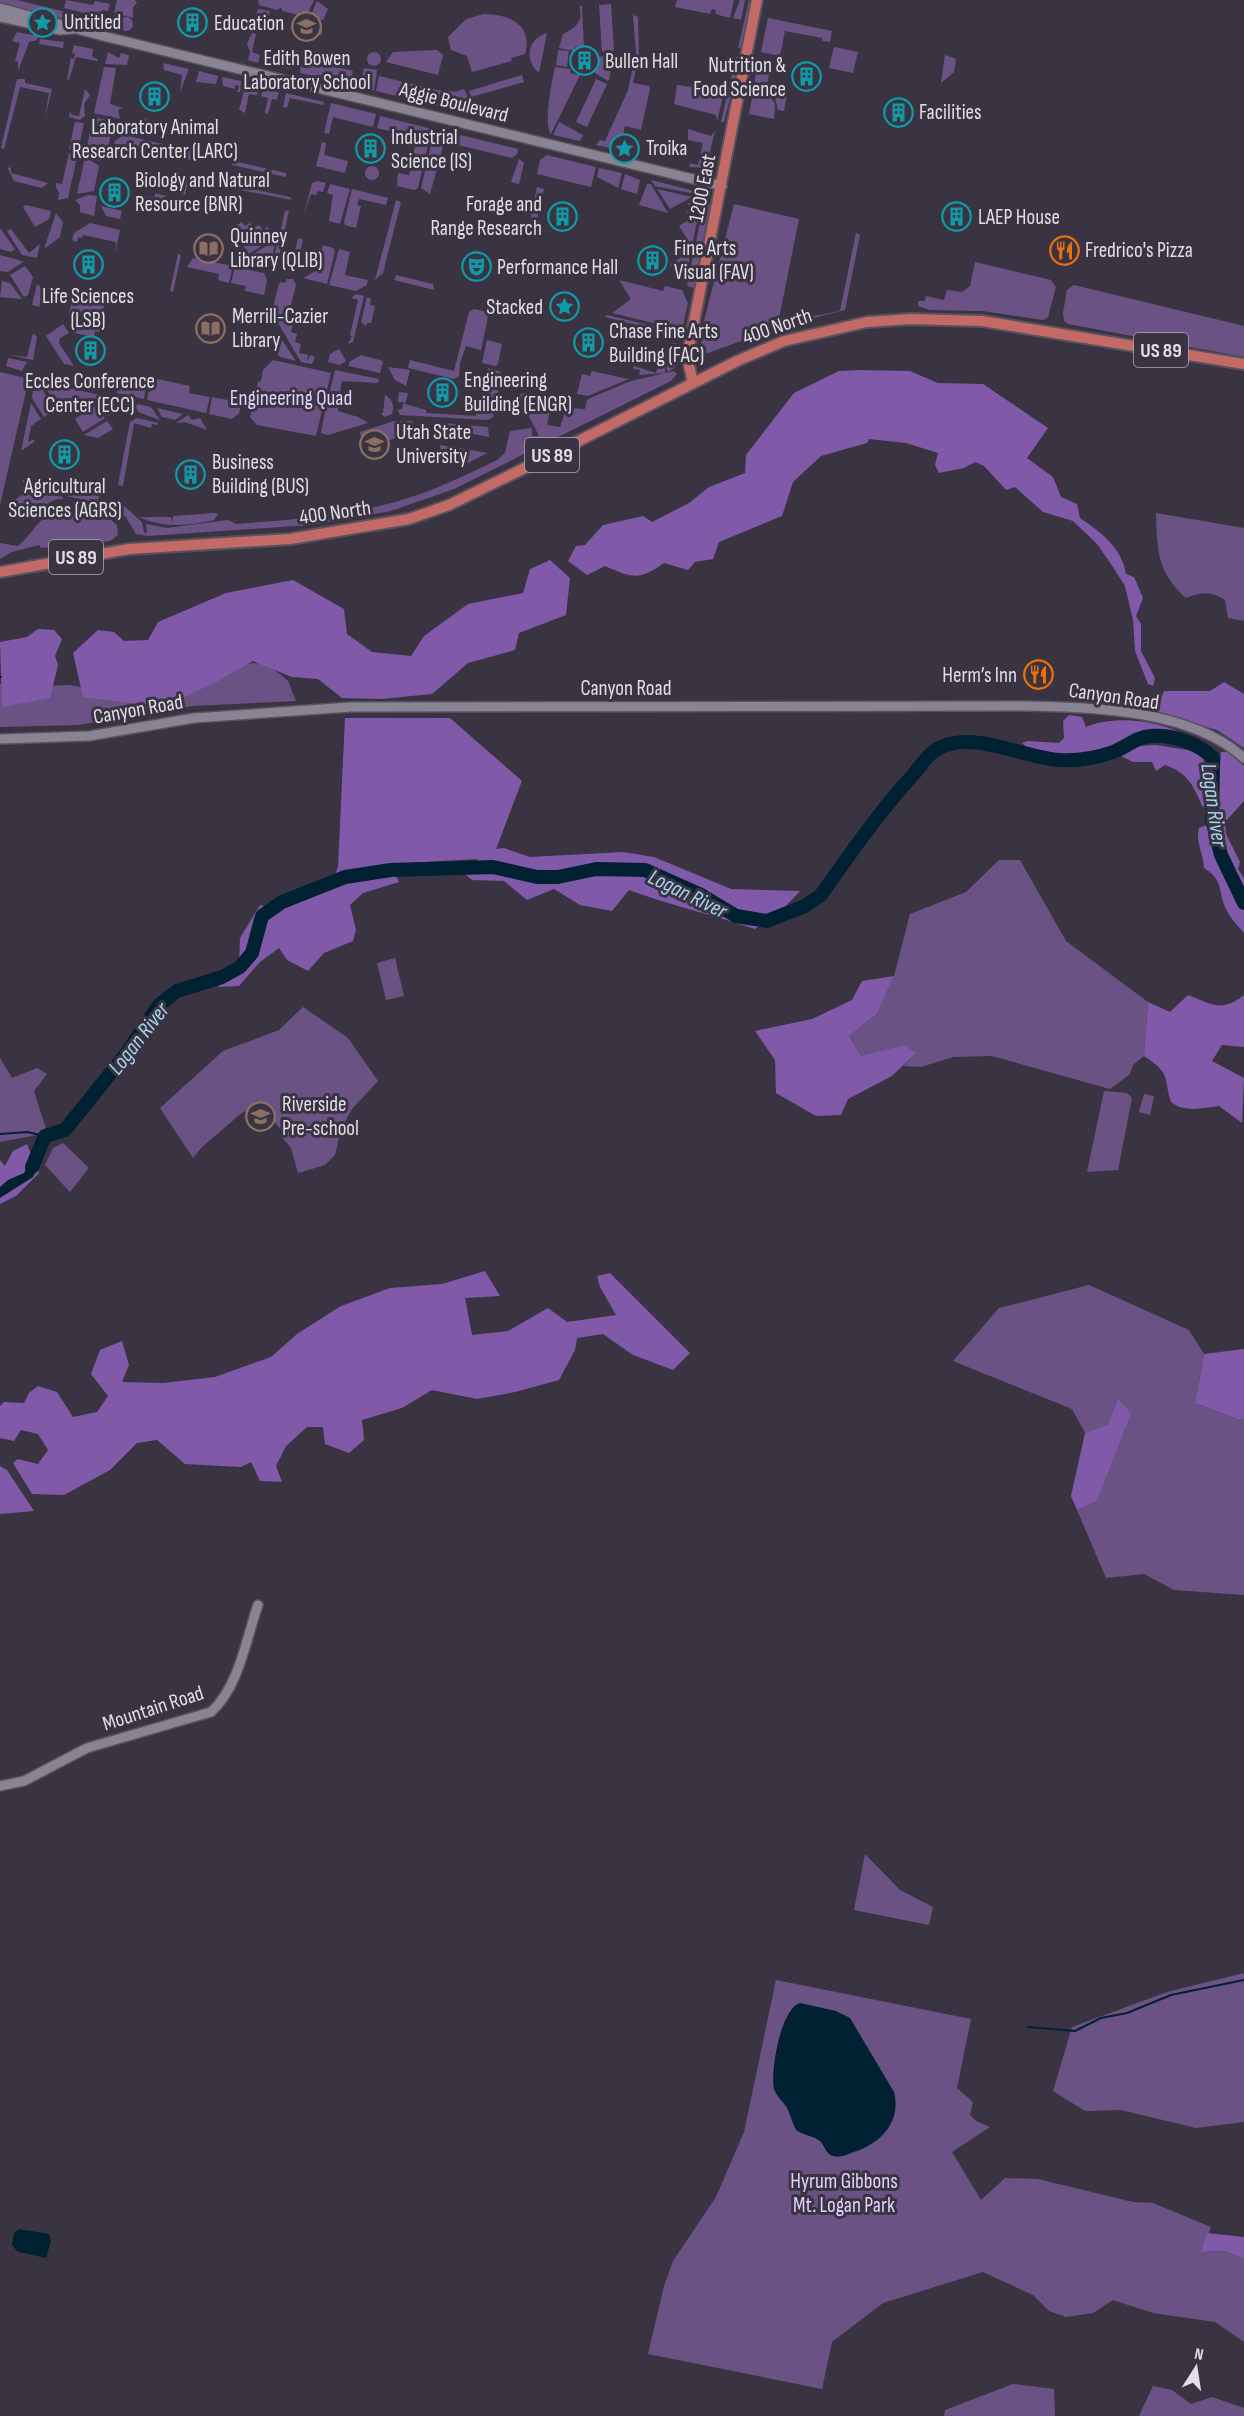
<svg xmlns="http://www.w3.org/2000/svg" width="1244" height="2416" font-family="'Sofia Sans Condensed',sans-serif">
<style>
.green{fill:#6a5384}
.forest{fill:#8059a9}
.water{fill:#002131}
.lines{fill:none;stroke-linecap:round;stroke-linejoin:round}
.stream{stroke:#002131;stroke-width:2}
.river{stroke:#002131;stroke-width:14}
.minor-casing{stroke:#57525d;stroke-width:12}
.major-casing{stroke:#57525d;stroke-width:14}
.minor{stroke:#8a8393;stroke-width:9}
.major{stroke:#c36a67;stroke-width:10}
.labels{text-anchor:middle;stroke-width:6;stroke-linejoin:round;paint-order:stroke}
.shield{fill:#3a3442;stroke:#afabb5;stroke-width:1.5}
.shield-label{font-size:20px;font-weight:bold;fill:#e1dee6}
.poi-label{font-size:21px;fill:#e1dee6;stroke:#3a3442;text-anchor:start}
.street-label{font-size:21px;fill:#e1dee6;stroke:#3a3442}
.park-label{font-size:21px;fill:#e3d0fc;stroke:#3a3442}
.water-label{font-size:22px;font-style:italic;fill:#a4d5ef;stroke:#3a3442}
</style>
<rect width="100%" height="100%" fill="#3a3442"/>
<g class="green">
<polygon points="0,0 17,0 90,18 89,24 100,28 0,3"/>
<polygon points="66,0 93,5 95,1 110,4 108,11 102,10 100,17 64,8"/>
<polygon points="117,0 135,0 137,3 133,7 133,18 114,13"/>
<polygon points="258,0 314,0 306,17 282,11 281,7 277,10 259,5"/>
<polygon points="677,0 734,0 730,18 715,14 716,10 712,9 710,14 675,7"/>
<polygon points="740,0 745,0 741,20 733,18"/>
<polygon points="749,0 751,0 742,47 738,48"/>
<polygon points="317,1 328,9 323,20 310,18"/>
<polygon points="611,4 614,51 602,52 599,5"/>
<path d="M 579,6 L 582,6 L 584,49 L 575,47 L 574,51 L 559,48 L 563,34 C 576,28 584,21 579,6 Z"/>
<polygon points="258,9 270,11 269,16 264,15 263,21 260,21 257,32 251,27"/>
<path d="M 484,14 C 510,14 533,25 525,54 L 511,58 L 512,61 L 472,72 L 467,56 L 451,50 L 448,37 L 466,19 Z"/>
<polygon points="633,15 638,17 639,55 633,83 649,86 650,89 641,130 625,126 621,143 638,145 636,155 628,153 629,149 623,147 622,151 596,145 600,140 605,141 628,90 636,53"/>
<circle cx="126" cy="24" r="7"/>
<polygon points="768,18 832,31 830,42 822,41 822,38 785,31 780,56 761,52"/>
<polygon points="311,21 322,24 322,35 309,32"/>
<polygon points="17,32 38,36 37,40 29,42 18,71 18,62 15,61 20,43 12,41"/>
<polygon points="252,33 256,34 252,52 260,55 258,63 248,60 250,52 247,44"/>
<path d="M 547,33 L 539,73 C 524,60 527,39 547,33 Z"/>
<polygon points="40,39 64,42 63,48 39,44"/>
<polygon points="74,45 93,49 92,57 98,59 97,61 76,57 69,80 67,79 71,58 74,59 75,54 72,53"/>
<polygon points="834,47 858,52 853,73 829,68"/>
<polygon points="437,50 443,55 438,75 386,62 393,52"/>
<polygon points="558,50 569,51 567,67 556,65"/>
<polygon points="108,52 119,58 121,53 129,55 127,65 105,64"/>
<circle cx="374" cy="59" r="7"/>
<polygon points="614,54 609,80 608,81 595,73 598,57"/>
<polygon points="264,55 294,63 292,69 262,63"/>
<polygon points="945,55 956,59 954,72 941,83"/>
<polygon points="736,57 740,58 724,122 721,122"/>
<polygon points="759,58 773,61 770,64 768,82 753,90"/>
<polygon points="306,60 353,71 351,80 343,83 300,73 301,63 305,64"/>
<polygon points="163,63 189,69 180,92 182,75 164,70"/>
<polygon points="104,67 116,68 110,104 123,108 118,110 120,119 94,113"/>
<path d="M 555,67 L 570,69 L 570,73 L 580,75 L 551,134 C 543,124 552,81 555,67 Z"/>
<polygon points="364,68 377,70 374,91 359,87"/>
<polygon points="199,71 218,76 216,84 196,82"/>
<polygon points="522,75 524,82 471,97 469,91"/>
<polygon points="379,76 442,91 438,106 376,91"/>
<polygon points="222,77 241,81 240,92 237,92 239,86 235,85 235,89 223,86"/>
<polygon points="17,79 25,79 25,83 52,89 45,118 49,93 20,87 4,149 1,148"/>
<polygon points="596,79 607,84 587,127 576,122"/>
<polygon points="246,83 260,86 257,95 249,94 245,113 239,110"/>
<polygon points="677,85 724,92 717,121 716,115 674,104"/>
<polygon points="264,87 279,91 277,100 272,99 268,114 265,113 268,98 261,96"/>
<polygon points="85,89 90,95 84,104 85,116 80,120 69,117 70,111 72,115 79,116"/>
<polygon points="464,89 468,98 455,102 442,99 447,90 455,92"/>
<polygon points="765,89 775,104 774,119 749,114 753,93"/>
<polygon points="286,93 324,102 323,105 290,98 287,108 283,107"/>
<polygon points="781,94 787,95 784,111 778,110 775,98"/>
<polygon points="442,100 455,104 469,100 473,114 441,107"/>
<polygon points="331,103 376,114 373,127 333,117 329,134 324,133"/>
<polygon points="380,116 432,129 425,158 413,155 417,138 377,128"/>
<polygon points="93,117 115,122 113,130 92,125"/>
<polygon points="140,118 162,124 161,129 138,124"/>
<polygon points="75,122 84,123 78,151 69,149"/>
<polygon points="559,122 583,135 580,141 553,135"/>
<polygon points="91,127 112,131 106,155 99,161 86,152"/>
<polygon points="688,129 711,136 715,131 706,168 689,167 690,163 698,165 703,143 688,140"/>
<polygon points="124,135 193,151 192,155 197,156 196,161 123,147 121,153 113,151 115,141"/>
<polygon points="460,135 518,149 517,154 512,158 458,145"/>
<polygon points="433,137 445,140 430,194 421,188"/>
<polygon points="322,142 326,143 324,155 348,161 345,173 316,166"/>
<polygon points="69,153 77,157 68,198 58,200 59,193 56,187 56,183 62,184"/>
<polygon points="547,155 596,167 591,187 537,174 540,160"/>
<polygon points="85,157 99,166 94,191 77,194"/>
<polygon points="413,158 424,161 418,188 414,190 397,186 398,173 409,175"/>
<polygon points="519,159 524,163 519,184 511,182"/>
<polygon points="233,161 286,173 286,177 232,165"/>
<circle cx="372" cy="173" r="7"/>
<polygon points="7,167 11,168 11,173 48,183 42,188 14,181"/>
<polygon points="599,168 622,173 618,188 597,177"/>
<polygon points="148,172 194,183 193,187 187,186 185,195 178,193 178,190 156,188 157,185 146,182"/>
<polygon points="625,174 640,180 637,194 621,189"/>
<polygon points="651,180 702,193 701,195 655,186"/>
<polygon points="317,181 326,183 323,192 318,191 316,195 311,194 304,214 312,183"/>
<polygon points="330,184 350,189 340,224 329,221 333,195 327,193"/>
<polygon points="647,184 651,184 668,213 639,205"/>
<polygon points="233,185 290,197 292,200 236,189"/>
<polygon points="537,187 544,189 534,231 531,214"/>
<polygon points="352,189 388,198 386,205 359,199 357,205 361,206 356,228 345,225 344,222"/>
<polygon points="657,189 692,197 670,209"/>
<polygon points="155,193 166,196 166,198 182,199 179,214 138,204 143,196 154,198"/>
<polygon points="88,195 97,196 94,216 80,212 80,205 75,200"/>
<polygon points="396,200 401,202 383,273 375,280"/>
<polygon points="696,200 700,207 687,270 677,276 670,264 682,257 674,245 686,237 679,226 690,219 687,212 691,209 688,204"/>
<polygon points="704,203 710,204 694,288 687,286"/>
<polygon points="734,204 799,219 777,328 705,354 701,345 704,321"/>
<polygon points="26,205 51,211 49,219 35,227 23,207"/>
<polygon points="101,206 122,211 120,219 106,216"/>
<polygon points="289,210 280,253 274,258 285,211"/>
<polygon points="56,213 63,222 60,237 44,249"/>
<polygon points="242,222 245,226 250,223 254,228 259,225 263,230 268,227 271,233 278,228 276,236 249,254 231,228"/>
<polygon points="90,223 120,230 115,253 116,242 83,235 82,238 78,237 77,242 72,240 74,233"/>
<polygon points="0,228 15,249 11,252 0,249"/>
<polygon points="11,229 29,253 40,244 37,258 22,255 7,231"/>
<polygon points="856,233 860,235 845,310 786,325 787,316 798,319 840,311"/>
<polygon points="298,238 303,239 297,267 292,266"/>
<polygon points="276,240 271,261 262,267 256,265 250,256"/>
<polygon points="323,245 333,248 335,251 327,284 303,278 316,271"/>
<polygon points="339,249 350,252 345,275 368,280 367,285 356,291 329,285"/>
<polygon points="178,254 181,255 173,292 170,291"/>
<polygon points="0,255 22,261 23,262 8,272 0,271"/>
<polygon points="193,258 233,266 229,283 218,280 219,274 187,267"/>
<polygon points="975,262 1051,280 1056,287 1048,317 1043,320 982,311 929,310 918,306 918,301 925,301 926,296 944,300 947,290 962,292 970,286"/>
<polygon points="25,266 33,277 28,295 24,297 10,275"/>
<polygon points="235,267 264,273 267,281 264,295 245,291 246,286 231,283"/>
<polygon points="396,275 433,284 434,290 394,280"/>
<path d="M 287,279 L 293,279 L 296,285 L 287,322 L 293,324 L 291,332 L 297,334 L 295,342 L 301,344 L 299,353 L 308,355 L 307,362 L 310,355 L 315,357 L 312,364 L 301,362 L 271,311 C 276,302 275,293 280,282 L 285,283 Z"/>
<polygon points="619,280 663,291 665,286 682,290 688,303 682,330 612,313 631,299"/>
<polygon points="2,281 10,283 22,299 0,297"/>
<polygon points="37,284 43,289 39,307 32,305"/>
<polygon points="1074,285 1244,326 1244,357 1068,324 1064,321 1063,313 1067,290"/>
<polygon points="74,293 81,294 80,304 105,302 101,320 69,313"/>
<polygon points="356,294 364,296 353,342 348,344 352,336 350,335 358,300 351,298"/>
<polygon points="367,297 371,299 370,305 375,306 371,323 367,323 366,326 361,322"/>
<polygon points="474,309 489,312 481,350 466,346 460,363 459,376 454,379 408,368 410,360 454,371 469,312"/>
<polygon points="607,315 682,333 681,337 605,317"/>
<polygon points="76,319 100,324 99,332 95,331 94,337 74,333"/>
<polygon points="63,324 69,333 60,338 59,343 74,366 64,364 46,336"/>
<polygon points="33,333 37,337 33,360 9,355 27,357"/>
<polygon points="273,334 278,334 296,361 280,357 275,351"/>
<polygon points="487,340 502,344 498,364 495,366 482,363"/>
<polygon points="671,343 680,344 675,367 668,372 666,368 669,363 665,367"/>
<polygon points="665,348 665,373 639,375 640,370 633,369 634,366 656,373"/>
<polygon points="339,349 346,361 340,365 328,362 330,354"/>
<polygon points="361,355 383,361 380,373 349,366 349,362"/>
<polygon points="8,358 27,362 22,371 6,366"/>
<polygon points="273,360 331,373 316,436 257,425 250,417 258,382 261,381 263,370"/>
<polygon points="388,367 410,370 406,386 395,380"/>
<polygon points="488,368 501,372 496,403 480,400 487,379"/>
<polygon points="335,370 379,379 378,383 342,381 338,404 327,403"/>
<polygon points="592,371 596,372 629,379 588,396 577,394 582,374 590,376"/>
<path d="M 674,371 L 677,374 L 671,381 L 454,489 L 391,511 L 311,525 L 147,536 L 136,534 L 126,517 L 110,511 L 110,508 L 123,505 L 142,522 L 144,533 L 147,532 L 146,524 L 167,528 L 228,520 L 236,524 C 300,519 365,515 426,492 C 450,483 474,471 497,460 L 505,453 L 510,431 L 532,428 L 532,436 L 539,436 L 518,395 L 527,392 L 525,400 L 551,407 L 547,425 L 560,427 L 565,412 L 570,408 L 585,409 L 587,400 L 590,398 L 631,381 Z"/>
<polygon points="0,372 25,378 23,386 27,387 0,505"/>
<polygon points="157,379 190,386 189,393 210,397 206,413 147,400 148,393 155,388"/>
<polygon points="126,380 142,383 146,387 144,399 117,393 119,385 123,385"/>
<polygon points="42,382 108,397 124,406 108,416 96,402 80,412 75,404 67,408 68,402 58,407"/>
<polygon points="42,389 56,410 44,417 32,398 33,391"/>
<polygon points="399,392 408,393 405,404 426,410 426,413 476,416 477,402 496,406 493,417 488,420 400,415 398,410 402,409 404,402 398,402"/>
<path d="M 385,395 C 392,399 395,406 392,414 L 384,417 L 381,413 L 383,413 Z"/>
<polygon points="212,397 238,402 240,398 243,399 239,413 232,419 209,414"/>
<polygon points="31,403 41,419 31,426 28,442 35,439 34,442 21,451"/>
<polygon points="138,404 151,407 160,420 138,412 135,406"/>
<polygon points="97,405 105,418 83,432 75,419"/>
<polygon points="326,406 338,407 338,411 358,417 368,423 328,435 321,433"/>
<polygon points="157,408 183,414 175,420 162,417"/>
<polygon points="188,415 192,420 200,418 207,430 185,422 176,423"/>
<polygon points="137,418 158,423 158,425 152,424 151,428 134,423 123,486 118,485 130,422"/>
<polygon points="107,421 113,429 98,438 84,435"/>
<polygon points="394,421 412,421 414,431 364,450 360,432"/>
<polygon points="443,423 488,427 489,437 442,428"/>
<polygon points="440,445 488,453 459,467 451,457 441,461"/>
<polygon points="22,480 99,496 98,501 104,504 27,488"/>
<path d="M 29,490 L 63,497 L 63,499 C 46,498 34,518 17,519 L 9,508 L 10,503 Z"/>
<path d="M 62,510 L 111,520 L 117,525 L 118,535 L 110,541 L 41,548 L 39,545 L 12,552 L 0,559 L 0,543 L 18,546 C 33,534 40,513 62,510 Z"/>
<path d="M 215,513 L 218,514 L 214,520 C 190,526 162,528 139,517 L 171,517 L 172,524 L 173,516 Z"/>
<path d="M 1156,513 L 1244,528 L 1244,621 L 1228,618 L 1225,600 C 1211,591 1201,592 1186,598 C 1157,572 1157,550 1156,513 Z"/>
<polygon points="266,663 288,681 296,701 192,706 78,725 0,727 0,684 26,687 70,685 132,697 233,664"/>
<polygon points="999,860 1020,860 1066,941 1148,1002 1144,1056 1133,1065 1130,1074 1110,1089 992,1056 953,1057 921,1067 903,1066 916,1053 861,1056 849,1036 877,1014 894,976 910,914 966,892"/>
<polygon points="395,958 404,996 386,1000 377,963"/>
<polygon points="303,1007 348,1038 378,1081 352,1109 341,1129 335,1155 325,1165 298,1173 291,1148 280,1135 282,1131 266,1112 256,1120 244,1111 202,1147 193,1158 160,1108 223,1051 279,1030"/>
<polygon points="0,1058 12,1078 37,1068 47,1074 34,1091 46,1129 37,1135 0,1142"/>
<polygon points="1104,1091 1127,1093 1132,1098 1118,1170 1087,1172"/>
<polygon points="1144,1094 1154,1096 1150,1115 1139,1112"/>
<polygon points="63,1143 89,1168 70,1192 45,1165 53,1148"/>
<polygon points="1089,1285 1189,1330 1204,1354 1195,1403 1237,1419 1244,1419 1244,1595 1174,1590 1144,1574 1106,1578 1077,1510 1097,1501 1111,1462 1118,1399 1108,1424 1085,1433 1072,1409 953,1361 999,1308"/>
<polygon points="865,1854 900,1890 933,1907 929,1925 854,1910"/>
<polygon points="1244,1973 1244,2122 1196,2128 1121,2110 1085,2111 1053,2091 1072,2027 1167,1992"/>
<polygon points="776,1980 971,2019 957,2088 973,2102 970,2115 976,2121 990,2127 952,2152 981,2200 1005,2178 1038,2179 1133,2202 1153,2203 1211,2227 1202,2252 1225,2251 1244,2259 1244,2342 1215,2322 1153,2313 1113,2300 1093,2313 1066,2317 1049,2311 1033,2295 983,2272 883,2303 832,2342 822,2389 648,2354 664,2286 673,2261 716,2197 744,2132"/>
<polygon points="1013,2384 1054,2389 1055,2416 944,2416 945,2410"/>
<polygon points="1153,2386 1172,2390 1191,2404 1212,2397 1244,2408 1244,2416 1139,2416"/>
</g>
<g class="forest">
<path d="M 859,370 L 910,371 L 938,383 L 983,384 L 1048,428 L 1027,458 L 1053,477 L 1061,497 L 1077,504 L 1080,518 C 1101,532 1122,548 1126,574 L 1134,577 L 1143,598 L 1136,616 L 1141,624 L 1141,651 L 1155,678 L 1153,686 L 1148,684 L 1135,651 L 1133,620 L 1125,586 L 1113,567 L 1097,544 L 1073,521 L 1043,512 L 1015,487 L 1006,490 L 984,466 L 975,462 L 964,468 L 939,473 L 935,465 L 938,453 L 906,443 L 869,439 L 867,443 L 821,456 L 793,482 L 782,516 L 719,542 L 713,559 L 695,562 L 688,570 L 664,563 C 638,581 633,578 605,566 L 587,575 L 568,561 L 576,546 L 585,545 L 603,525 L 643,516 L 652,522 L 689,503 L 709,487 L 745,473 L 746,455 L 794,393 L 839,371 Z"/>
<polygon points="550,560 570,578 566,615 519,633 515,650 468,663 432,694 381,699 342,698 318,679 292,677 253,661 216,682 163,707 83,697 73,653 98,630 114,632 124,641 148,640 158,622 226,593 293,580 344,609 347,634 372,652 411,656 424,636 468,604 523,593 530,569"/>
<polygon points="38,629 54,630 62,639 55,656 58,665 50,698 2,707 0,642 27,637"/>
<polygon points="1224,682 1244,694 1244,748 1217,730 1155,712 1164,691 1210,691"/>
<path d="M 1069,715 L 1082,717 L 1086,727 C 1114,715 1158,720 1185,735 L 1185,738 L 1182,739 L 1143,733 L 1137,743 L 1138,746 L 1156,745 L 1200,752 L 1203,756 L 1208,792 L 1203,808 C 1194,786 1188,773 1165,765 L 1156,771 L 1152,762 L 1133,762 L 1117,754 L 1117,747 C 1089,754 1043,766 1022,743 L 1027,741 L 1059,743 L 1064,738 L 1063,721 Z"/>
<path d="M 345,718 L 450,718 L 522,781 L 496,849 L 504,848 L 530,857 L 623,852 L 654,857 L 731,889 L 800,891 L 783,909 L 755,929 C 713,915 670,905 629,890 L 612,911 L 580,905 L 554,889 L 527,900 L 504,881 L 472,880 L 461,871 L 478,859 L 390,864 L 399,882 L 363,893 L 350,905 L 356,930 L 353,941 L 324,953 L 308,971 L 287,960 L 279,948 L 260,962 L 239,986 L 218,987 L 239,962 L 240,938 L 260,905 L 275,910 L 331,885 L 338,867 Z"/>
<path d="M 1221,752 L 1228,752 L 1244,766 L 1244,801 L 1225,822 L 1226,834 L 1240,862 L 1238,869 L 1244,878 L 1244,933 C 1238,926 1230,918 1226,909 C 1217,891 1225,881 1204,868 C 1204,855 1195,841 1199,828 L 1207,825 L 1215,839 Z"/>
<polygon points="894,976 877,1014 849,1036 861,1056 905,1045 916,1053 892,1076 848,1099 841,1115 816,1116 776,1093 775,1060 755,1031 812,1019 852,1000 862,981"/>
<path d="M 1188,995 C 1212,1004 1221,1013 1244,995 L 1244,1047 L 1222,1045 L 1212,1061 L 1244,1078 L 1242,1123 L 1219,1106 C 1201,1108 1185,1113 1171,1102 C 1163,1075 1171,1074 1144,1056 L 1148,1002 L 1170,1012 Z"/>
<polygon points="27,1144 39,1173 16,1196 0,1204 0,1160 5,1166 13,1151"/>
<polygon points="485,1271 500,1296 465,1298 472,1335 508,1331 548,1308 567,1322 616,1315 600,1287 597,1276 610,1273 690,1353 673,1370 633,1355 603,1334 577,1338 575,1350 559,1380 515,1392 477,1399 432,1390 402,1408 362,1420 364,1440 349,1453 325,1444 323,1427 307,1427 286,1446 276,1466 282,1482 260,1481 251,1462 241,1467 185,1464 157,1440 137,1443 110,1470 64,1495 32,1494 13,1463 18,1459 38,1464 48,1450 38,1434 21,1430 14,1441 0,1438 0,1406 4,1402 24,1403 29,1393 38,1386 57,1392 73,1417 97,1412 108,1396 91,1374 100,1350 122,1341 129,1365 122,1382 163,1383 215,1377 271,1357 297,1334 341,1306 390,1288 442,1284"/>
<polygon points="1244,1349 1244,1419 1237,1419 1195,1403 1204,1354"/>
<polygon points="1118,1399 1131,1413 1097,1501 1077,1510 1071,1496 1085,1433 1108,1424"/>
<polygon points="0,1466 7,1470 34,1511 0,1514"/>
<polygon points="1207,2233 1244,2237 1244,2259 1225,2251 1201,2252"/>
</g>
<g class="water">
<polygon points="35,1147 44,1156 33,1177 0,1198 0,1187 8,1180 24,1173"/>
<path d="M 800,2003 L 836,2011 L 850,2018 L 894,2092 C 902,2123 879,2145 851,2153 C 846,2155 839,2158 833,2156 C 826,2154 825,2147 821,2142 C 815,2136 803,2135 796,2130 C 792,2123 791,2115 787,2108 C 784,2102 776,2096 774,2089 C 770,2071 781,2008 800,2003 Z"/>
<polygon points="19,2229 49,2234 51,2241 46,2258 18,2252 12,2245 14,2233"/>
</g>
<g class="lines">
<g class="stream">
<polyline points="0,677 1,677"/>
<polyline points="0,1134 27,1132 45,1136"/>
<polyline points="1028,2027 1075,2031 1101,2018 1127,2013 1171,1995 1244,1980"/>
</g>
<path class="river" d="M 32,1167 L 45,1136 L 65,1130 L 126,1054 L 159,1005 L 177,991 L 222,977 L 240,967 L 252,953 L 262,916 L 282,902 L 345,877 L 391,870 L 493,867 L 537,877 L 558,877 L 596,869 L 645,870 L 701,895 L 736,916 L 767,921 L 805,906 L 821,895 C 850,854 879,812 913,775 C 919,768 926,757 934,751 C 968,727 1022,758 1059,760 C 1076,761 1096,758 1113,752 C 1125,748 1136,737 1150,736 C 1172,734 1198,743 1213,758 L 1212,819 L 1221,855 L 1244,903"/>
<defs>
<g id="minor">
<polyline points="0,8 107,37 722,186"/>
<polyline points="0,17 60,30 72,29"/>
<path d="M 0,739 L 89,736 L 194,718 L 351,707 L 1022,706 C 1090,707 1191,709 1244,758"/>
<path d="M 0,1786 L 24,1781 L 87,1748 L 211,1712 C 239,1687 246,1639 258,1605"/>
</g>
<g id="major">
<polyline points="693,383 688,361 690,342 757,0"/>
<polyline points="0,572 129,549 290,539 409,519 449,505 537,462 737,361 784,341 867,322 911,319 982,321 1244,364"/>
</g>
</defs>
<use href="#minor" class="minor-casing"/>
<use href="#major" class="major-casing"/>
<use href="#minor" class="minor"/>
<use href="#major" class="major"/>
</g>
<defs>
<symbol id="sight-ring" viewBox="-11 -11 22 22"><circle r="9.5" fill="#3a3442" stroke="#0f9aa8" stroke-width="1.5"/><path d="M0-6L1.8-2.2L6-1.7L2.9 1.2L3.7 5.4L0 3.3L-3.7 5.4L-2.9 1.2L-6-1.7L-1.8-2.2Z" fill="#0f9aa8"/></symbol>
<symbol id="building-ring" viewBox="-11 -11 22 22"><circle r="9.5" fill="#3a3442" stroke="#0f9aa8" stroke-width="1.5"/><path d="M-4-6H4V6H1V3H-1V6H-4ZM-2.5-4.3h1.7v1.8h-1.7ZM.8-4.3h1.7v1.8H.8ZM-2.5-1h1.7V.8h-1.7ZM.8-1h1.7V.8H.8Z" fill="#0f9aa8"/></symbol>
<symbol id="school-ring" viewBox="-11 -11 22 22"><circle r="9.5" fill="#3a3442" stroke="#8d6e63" stroke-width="1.5"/><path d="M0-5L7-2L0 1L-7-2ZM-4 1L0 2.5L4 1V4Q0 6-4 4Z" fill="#8d6e63"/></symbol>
<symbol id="library-ring" viewBox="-11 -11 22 22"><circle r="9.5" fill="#3a3442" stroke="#8d6e63" stroke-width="1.5"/><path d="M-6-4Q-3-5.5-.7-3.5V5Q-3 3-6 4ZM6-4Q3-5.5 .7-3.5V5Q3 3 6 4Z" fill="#8d6e63"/></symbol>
<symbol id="restaurant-ring" viewBox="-11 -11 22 22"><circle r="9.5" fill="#3a3442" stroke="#e8710a" stroke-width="1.5"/><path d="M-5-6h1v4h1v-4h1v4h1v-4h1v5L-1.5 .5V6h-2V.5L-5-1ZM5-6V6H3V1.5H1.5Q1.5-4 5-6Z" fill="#e8710a"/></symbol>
<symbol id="theatre-ring" viewBox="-11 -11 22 22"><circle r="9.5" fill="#3a3442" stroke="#0f9aa8" stroke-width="1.5"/><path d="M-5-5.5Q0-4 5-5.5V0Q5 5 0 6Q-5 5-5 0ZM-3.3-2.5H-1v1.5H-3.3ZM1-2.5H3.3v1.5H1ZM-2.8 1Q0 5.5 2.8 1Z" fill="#0f9aa8"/></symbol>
<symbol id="university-ring" viewBox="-11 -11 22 22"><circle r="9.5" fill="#3a3442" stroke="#8d6e63" stroke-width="1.5"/><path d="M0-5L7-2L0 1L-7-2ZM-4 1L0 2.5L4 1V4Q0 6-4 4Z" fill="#8d6e63"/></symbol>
</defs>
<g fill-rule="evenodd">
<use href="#sight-ring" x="26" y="6" width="33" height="33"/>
<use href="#building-ring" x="176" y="6" width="33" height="33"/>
<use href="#school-ring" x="290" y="10" width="33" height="33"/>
<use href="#building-ring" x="568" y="44" width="33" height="33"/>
<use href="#building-ring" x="790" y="60" width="33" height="33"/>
<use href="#building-ring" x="138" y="80" width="33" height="33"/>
<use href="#building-ring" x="882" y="96" width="33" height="33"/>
<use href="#sight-ring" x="608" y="132" width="33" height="33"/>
<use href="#building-ring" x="354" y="132" width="33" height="33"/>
<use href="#building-ring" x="98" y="176" width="33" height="33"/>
<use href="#building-ring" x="546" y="200" width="33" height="33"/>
<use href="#building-ring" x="940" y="200" width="33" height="33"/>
<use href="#library-ring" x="192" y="232" width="33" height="33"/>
<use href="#restaurant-ring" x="1048" y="234" width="33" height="33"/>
<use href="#building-ring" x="636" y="244" width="33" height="33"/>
<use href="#building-ring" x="72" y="248" width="33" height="33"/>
<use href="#theatre-ring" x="460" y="250" width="33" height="33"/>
<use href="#sight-ring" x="548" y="290" width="33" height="33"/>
<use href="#library-ring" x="194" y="312" width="33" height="33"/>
<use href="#building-ring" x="572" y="326" width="33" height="33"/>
<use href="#building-ring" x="74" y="334" width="33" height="33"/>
<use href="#building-ring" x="426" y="376" width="33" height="33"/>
<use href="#university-ring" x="358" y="428" width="33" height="33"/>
<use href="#building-ring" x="48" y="438" width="33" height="33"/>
<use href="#building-ring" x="174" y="458" width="33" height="33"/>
<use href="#restaurant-ring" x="1022" y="658" width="33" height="33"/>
<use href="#school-ring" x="244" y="1100" width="33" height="33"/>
</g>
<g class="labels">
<g class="shield">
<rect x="1134" y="333" width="54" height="34" rx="4.5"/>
<rect x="525" y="438" width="54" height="34" rx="4.5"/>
<rect x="49" y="540" width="54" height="34" rx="4.5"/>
</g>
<g class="shield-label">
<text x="1161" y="357">US 89</text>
<text x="552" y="462">US 89</text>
<text x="76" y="564">US 89</text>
</g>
<g class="poi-label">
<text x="64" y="29">Untitled</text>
<text x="214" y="30">Education</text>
<text x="307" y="65" text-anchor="middle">Edith Bowen<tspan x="307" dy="24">Laboratory School</tspan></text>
<text x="605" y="68">Bullen Hall</text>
<text x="786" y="72" text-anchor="end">Nutrition &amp;<tspan x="786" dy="24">Food Science</tspan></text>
<text x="919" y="119">Facilities</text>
<text x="155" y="134" text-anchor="middle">Laboratory Animal<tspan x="155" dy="24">Research Center (LARC)</tspan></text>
<text x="391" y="144">Industrial<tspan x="391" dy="24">Science (IS)</tspan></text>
<text x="646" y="155">Troika</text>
<text x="135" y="187">Biology and Natural<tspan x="135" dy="24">Resource (BNR)</tspan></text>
<text x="542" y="211" text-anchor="end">Forage and<tspan x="542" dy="24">Range Research</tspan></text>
<text x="978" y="224">LAEP House</text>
<text x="230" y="243">Quinney<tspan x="230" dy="24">Library (QLIB)</tspan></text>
<text x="674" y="255">Fine Arts<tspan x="674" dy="24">Visual (FAV)</tspan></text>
<text x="1085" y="257">Fredrico's Pizza</text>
<text x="497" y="274">Performance Hall</text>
<text x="88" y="303" text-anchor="middle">Life Sciences<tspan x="88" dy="24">(LSB)</tspan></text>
<text x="543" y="314" text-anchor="end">Stacked</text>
<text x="232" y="323">Merrill-Cazier<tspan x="232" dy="24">Library</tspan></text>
<text x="609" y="338">Chase Fine Arts<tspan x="609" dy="24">Building (FAC)</tspan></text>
<text x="464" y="387">Engineering<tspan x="464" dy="24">Building (ENGR)</tspan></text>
<text x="90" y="388" text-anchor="middle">Eccles Conference<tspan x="90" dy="24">Center (ECC)</tspan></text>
<text x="396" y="439">Utah State<tspan x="396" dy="24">University</tspan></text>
<text x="212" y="469">Business<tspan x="212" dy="24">Building (BUS)</tspan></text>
<text x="65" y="493" text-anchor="middle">Agricultural<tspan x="65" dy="24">Sciences (AGRS)</tspan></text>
<text x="1017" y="682" text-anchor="end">Herm’s Inn</text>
<text x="282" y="1111">Riverside<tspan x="282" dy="24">Pre-school</tspan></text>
</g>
<g class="street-label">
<text transform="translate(454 102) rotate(14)" y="7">Aggie Boulevard</text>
<text transform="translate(702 188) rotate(-79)" y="7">1200 East</text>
<text transform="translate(777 326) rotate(-19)" y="7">400 North</text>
<text transform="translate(335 512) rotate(-8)" y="7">400 North</text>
<text x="626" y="695">Canyon Road</text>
<text transform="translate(1114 696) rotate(8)" y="7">Canyon Road</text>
<text transform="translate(138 709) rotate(-10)" y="7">Canyon Road</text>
<text transform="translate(153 1708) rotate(-18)" y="7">Mountain Road</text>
</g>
<g class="park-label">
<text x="291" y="405">Engineering Quad</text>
<text x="844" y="2188">Hyrum Gibbons<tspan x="844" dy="24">Mt. Logan Park</tspan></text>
</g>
<g class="water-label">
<text transform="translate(1215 805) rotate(82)" y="8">Logan River</text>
<text transform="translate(688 893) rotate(26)" y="8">Logan River</text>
<text transform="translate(138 1038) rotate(-52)" y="8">Logan River</text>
</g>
</g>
<g transform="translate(1196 2368) rotate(12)" stroke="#3a3442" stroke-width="4.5" paint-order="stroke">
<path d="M0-4.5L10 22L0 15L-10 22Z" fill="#e1dee6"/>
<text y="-9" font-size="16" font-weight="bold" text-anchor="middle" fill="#e1dee6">N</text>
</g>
</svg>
